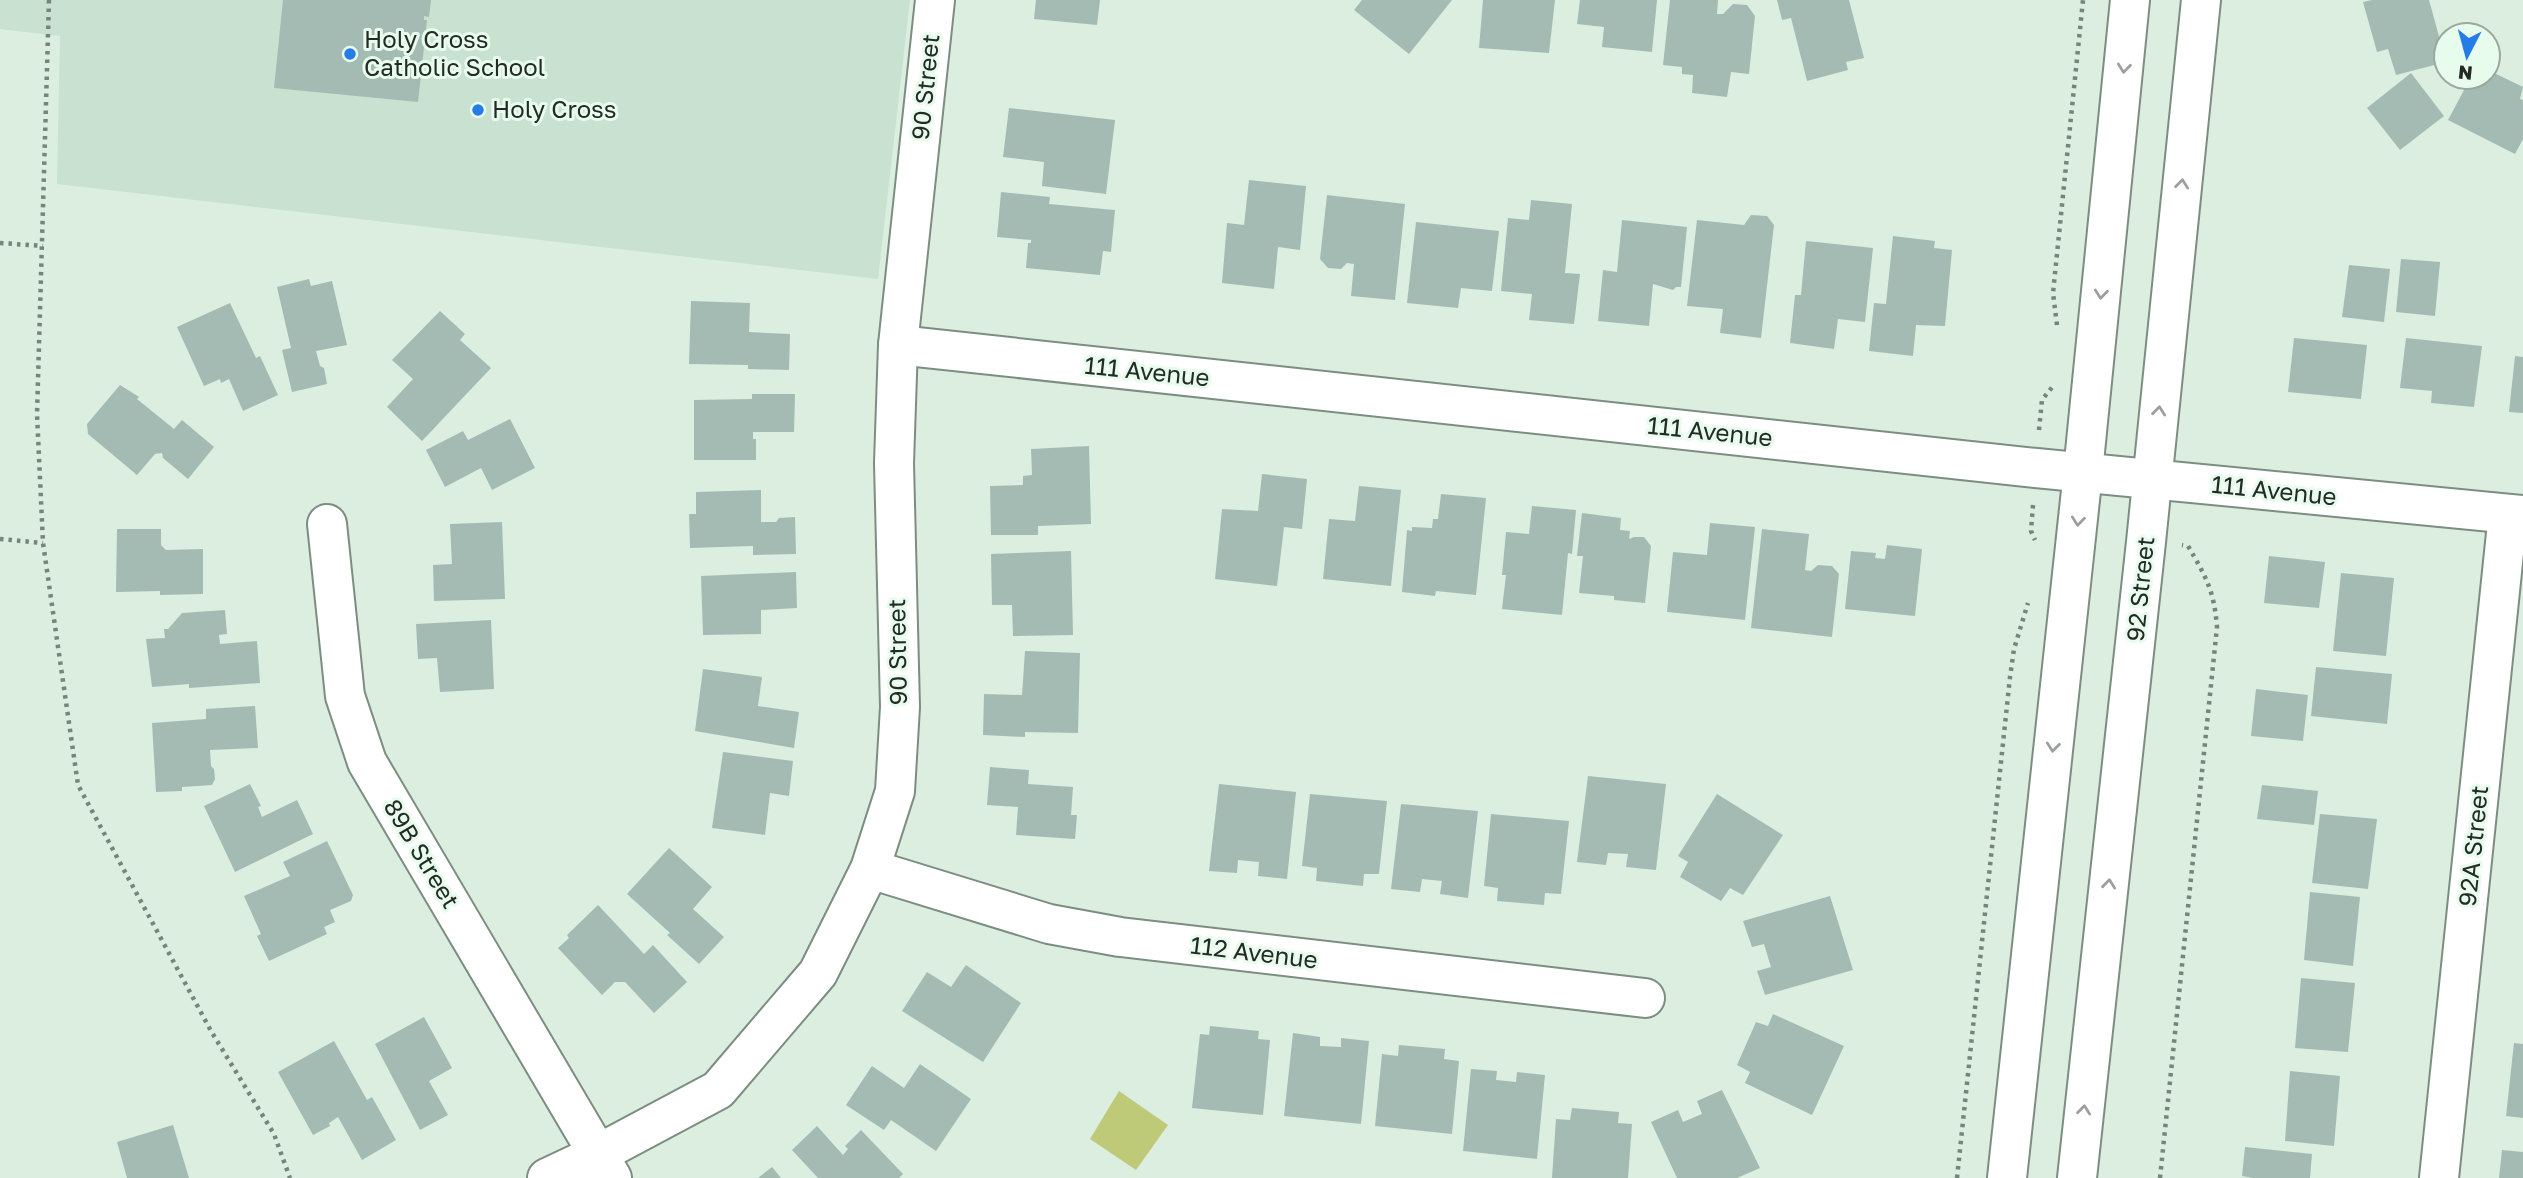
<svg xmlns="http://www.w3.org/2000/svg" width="2523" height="1178" font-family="'Golos Text',sans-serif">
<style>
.built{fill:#c8e1d0}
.green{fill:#bfca79}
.building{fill:#a4bbb4}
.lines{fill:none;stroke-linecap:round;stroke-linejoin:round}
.minor-casing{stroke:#7c8e81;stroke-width:42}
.tertiary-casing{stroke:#7c8e81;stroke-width:42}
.secondary-casing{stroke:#7c8e81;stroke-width:42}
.path{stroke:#77847b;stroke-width:4.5;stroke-dasharray:3.5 5;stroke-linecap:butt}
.minor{stroke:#fff;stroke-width:38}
.tertiary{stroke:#fff;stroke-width:38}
.secondary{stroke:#fff;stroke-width:38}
.oneway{stroke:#9ca09d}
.poi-dot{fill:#267ce6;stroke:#e8fcee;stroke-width:2.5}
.labels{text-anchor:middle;stroke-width:6;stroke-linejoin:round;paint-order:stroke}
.poi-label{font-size:24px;fill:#242b26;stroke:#e8fcee;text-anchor:start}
.street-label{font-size:24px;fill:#242b26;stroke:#e8fcee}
</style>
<rect width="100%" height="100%" fill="#dbeee0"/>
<polygon class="built" points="0,0 910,0 878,279 57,184 60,36 0,29"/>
<polygon class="green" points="1119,1091 1168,1125 1136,1170 1090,1139"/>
<g class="building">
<polygon points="283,0 431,0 429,17 424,16 424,20 427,20 418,102 274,88"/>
<polygon points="1036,0 1100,0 1097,25 1034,19"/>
<polygon points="1362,0 1452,0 1409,54 1354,10"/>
<polygon points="1483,0 1555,0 1549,53 1479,48"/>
<polygon points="1580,0 1657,0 1652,52 1602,47 1604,27 1577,24"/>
<polygon points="1670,0 1718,0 1717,14 1723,14 1733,4 1747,5 1755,16 1749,74 1731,72 1727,97 1692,93 1693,75 1682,74 1682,67 1663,65"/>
<polygon points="1777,0 1849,0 1864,58 1846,62 1848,70 1807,81 1791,18 1782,20"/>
<polygon points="2372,0 2429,0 2446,62 2396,75 2388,49 2377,52 2363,2"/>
<polygon points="2488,70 2523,87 2520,99 2523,100 2523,139 2515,154 2448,120 2471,77 2488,77"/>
<polygon points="2411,73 2444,116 2400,150 2367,108"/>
<polygon points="1009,108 1115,120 1106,194 1042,186 1044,162 1003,157"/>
<polygon points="1249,180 1306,186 1300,250 1278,247 1274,289 1222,283 1227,223 1244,225"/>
<polygon points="1001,192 1050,197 1049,204 1115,210 1111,252 1103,251 1100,275 1026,268 1028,243 1031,243 1031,240 997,237"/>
<polygon points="1327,195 1405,204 1395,300 1351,296 1354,264 1347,263 1341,269 1328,268 1320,259"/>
<polygon points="1531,200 1572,204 1565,273 1580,274 1574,324 1529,320 1532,294 1501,291 1508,218 1529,220"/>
<polygon points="1751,215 1767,216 1774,225 1761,338 1720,333 1723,309 1687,306 1697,220 1744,225"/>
<polygon points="1622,220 1687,227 1681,287 1676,287 1673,290 1653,284 1649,326 1598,321 1603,270 1617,272"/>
<polygon points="1416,222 1499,231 1492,291 1461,288 1458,308 1407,303"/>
<polygon points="1893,236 1935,241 1934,248 1952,250 1945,326 1916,325 1913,356 1869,351 1874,303 1886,304"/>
<polygon points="1806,241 1873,248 1865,322 1838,319 1834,349 1790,343 1795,295 1801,295"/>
<polygon points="2401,259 2440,262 2435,316 2396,312"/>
<polygon points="2349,265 2390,269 2384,322 2342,317"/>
<polygon points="309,279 311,286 332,281 347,345 316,351 320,366 324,368 327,384 292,392 282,350 291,348 277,287"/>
<polygon points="691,301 750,303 749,332 790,334 789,370 748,369 748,365 689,364"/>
<polygon points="230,303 256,358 260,356 278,395 243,411 229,379 221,383 220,379 204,386 177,327"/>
<polygon points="440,311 465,334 460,340 491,368 422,441 387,407 413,379 392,360"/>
<polygon points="2294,338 2367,345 2361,399 2288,392"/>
<polygon points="2406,338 2482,346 2474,407 2431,403 2432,391 2400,388"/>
<polygon points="2515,356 2523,357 2523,413 2509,412"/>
<polygon points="120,385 139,397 137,399 174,429 182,420 214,447 188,479 163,458 162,453 155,454 137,475 88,434 87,424"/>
<polygon points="752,394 795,394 794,432 753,432 753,439 756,439 756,460 694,460 694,400 752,399"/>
<polygon points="510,419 535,468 492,490 481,468 445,487 426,450 463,431 468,440"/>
<polygon points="1089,446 1091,524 1038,526 1038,535 991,535 990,486 1023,485 1023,476 1032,475 1031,449"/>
<polygon points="1262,474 1307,479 1302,529 1284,527 1277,586 1215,579 1222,509 1258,511"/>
<polygon points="1359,486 1401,490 1391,586 1323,579 1329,519 1355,521"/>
<polygon points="761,490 761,522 776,522 779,518 795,517 796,554 753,555 753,546 690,548 689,514 696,514 696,492"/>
<polygon points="1441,494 1486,498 1476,595 1436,591 1435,596 1402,592 1407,530 1412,531 1412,527 1432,528 1433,519 1438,519"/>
<polygon points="1532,506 1576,510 1572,554 1568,553 1562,615 1502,609 1506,575 1502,575 1506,532 1529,534"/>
<polygon points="1582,513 1621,518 1620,530 1630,531 1629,539 1634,537 1644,537 1651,546 1645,603 1614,600 1614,596 1579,593 1583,556 1577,556"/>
<polygon points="502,522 505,599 434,601 433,565 452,564 450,524"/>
<polygon points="1710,523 1755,527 1745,620 1667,612 1673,552 1707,555"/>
<polygon points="117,529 161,529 161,545 166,550 203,549 203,594 160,595 160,591 116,592"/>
<polygon points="1762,529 1809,534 1805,570 1811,571 1818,565 1832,566 1839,574 1832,637 1751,628"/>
<polygon points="1887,545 1922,549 1915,616 1845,609 1851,551 1876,553 1875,558 1885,559"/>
<polygon points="1071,551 1073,635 1013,636 1012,605 992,605 991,554"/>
<polygon points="2269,556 2325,562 2319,608 2264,603"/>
<polygon points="796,572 797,608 761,610 761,634 703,635 701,576"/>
<polygon points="2341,573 2394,578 2386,656 2333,651"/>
<polygon points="225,610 227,634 219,635 220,644 257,641 260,683 189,688 189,684 152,687 146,639 165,638 164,629 168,629 182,613"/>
<polygon points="491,620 494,689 440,692 437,658 418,659 416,624"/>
<polygon points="1025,651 1080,653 1078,733 1025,732 1025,737 983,735 984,694 1022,695"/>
<polygon points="2316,667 2392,674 2387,724 2311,716"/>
<polygon points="703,669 762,677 758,706 799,712 794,748 695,731"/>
<polygon points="2256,689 2308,695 2303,741 2251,736"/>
<polygon points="255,706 258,748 210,750 211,766 214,769 215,779 212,785 182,787 182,791 156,792 152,723 206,719 206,709"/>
<polygon points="723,752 793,761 789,796 770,793 765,835 712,828"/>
<polygon points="990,767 1029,770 1028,784 1073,787 1071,815 1077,815 1075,839 1016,835 1018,807 987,805"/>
<polygon points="1588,776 1666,784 1656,870 1626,867 1628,854 1608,853 1606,865 1577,862"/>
<polygon points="250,784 261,806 258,807 262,817 297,800 313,834 235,872 204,806"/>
<polygon points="1219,784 1296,792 1287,879 1258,876 1259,862 1238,860 1237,873 1209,871"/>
<polygon points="2262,785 2318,791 2314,825 2257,819"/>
<polygon points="1310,794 1387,801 1379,874 1364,874 1363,886 1316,881 1317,868 1302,866"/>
<polygon points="1717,794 1783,835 1743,895 1730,888 1721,901 1680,877 1688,862 1678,856"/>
<polygon points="1401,804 1478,811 1468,898 1440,894 1442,881 1422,879 1420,892 1391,889"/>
<polygon points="1491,814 1569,821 1561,894 1545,893 1544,905 1497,901 1498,888 1484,886"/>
<polygon points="2320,814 2377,819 2368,889 2312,883"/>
<polygon points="327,841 353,895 351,901 330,910 335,922 324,927 327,934 269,961 257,936 261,934 244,896 290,876 283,862"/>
<polygon points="669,848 712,887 693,909 724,937 699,964 667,935 670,933 627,894"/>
<polygon points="2310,892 2360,897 2353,966 2304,960"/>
<polygon points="1830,896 1853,970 1765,995 1757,971 1771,967 1764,944 1752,947 1743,921"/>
<polygon points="598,905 644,954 653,945 687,982 654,1013 625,982 615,982 602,995 558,948 569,938 567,935"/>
<polygon points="966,965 1021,1003 983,1062 902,1011 927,972 951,987"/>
<polygon points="2301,978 2355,983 2348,1052 2295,1048"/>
<polygon points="1773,1014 1844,1046 1812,1115 1745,1083 1750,1072 1737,1065 1756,1022 1768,1026"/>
<polygon points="424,1017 452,1068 429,1081 448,1115 420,1130 375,1044"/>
<polygon points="1210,1026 1259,1031 1258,1039 1270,1040 1263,1115 1192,1108 1200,1034 1209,1035"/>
<polygon points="1293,1033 1320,1037 1320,1046 1341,1047 1341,1038 1369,1041 1361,1124 1284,1116"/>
<polygon points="334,1041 367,1100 372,1097 396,1140 362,1160 338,1117 329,1123 330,1126 313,1135 278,1072"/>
<polygon points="2514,1043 2523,1044 2523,1118 2506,1116"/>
<polygon points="1399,1045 1445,1049 1444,1059 1459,1061 1452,1134 1375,1126 1382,1054 1398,1056"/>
<polygon points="920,1064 971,1099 936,1151 891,1120 884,1130 846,1105 872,1066 904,1088"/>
<polygon points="1471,1069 1497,1071 1496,1080 1516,1082 1517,1072 1545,1075 1537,1159 1463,1151"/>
<polygon points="2290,1071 2340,1076 2334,1146 2285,1141"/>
<polygon points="1722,1090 1760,1168 1737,1178 1677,1178 1651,1122 1678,1110 1683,1122 1702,1114 1697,1101"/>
<polygon points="1572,1108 1619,1112 1618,1123 1632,1124 1628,1178 1552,1178 1556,1119 1570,1120"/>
<polygon points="173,1125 189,1178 127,1178 117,1142"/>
<polygon points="817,1126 843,1155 848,1149 845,1146 861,1130 903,1174 899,1178 818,1178 792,1150"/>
<polygon points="2245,1147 2312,1154 2310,1178 2253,1178 2242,1176"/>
<polygon points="2502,1150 2523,1152 2523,1178 2499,1178"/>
<polygon points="772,1167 781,1178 758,1178"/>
</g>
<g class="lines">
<defs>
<g id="minor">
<polyline points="327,524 345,696 367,762 612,1178"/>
<polyline points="870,869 1049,924 1120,937 1645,998"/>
<polyline points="2439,1178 2508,514"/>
</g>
<g id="tertiary">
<polyline points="898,345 2036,468 2523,515"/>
<polyline points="547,1178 598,1154 718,1090 818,973 870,869 895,791 900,707 894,463 898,345 935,0"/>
</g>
<g id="secondary">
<polyline points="2007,1178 2083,472 2130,0"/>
<polyline points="2077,1178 2146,542 2201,0"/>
</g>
</defs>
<use href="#minor" class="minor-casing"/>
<use href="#tertiary" class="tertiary-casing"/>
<use href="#secondary" class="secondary-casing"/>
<g class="path">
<polyline points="49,0 37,414 43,543 78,785 211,1031 274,1134 290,1178"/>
<polyline points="0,243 43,246"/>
<polyline points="2057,325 2053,293 2083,0"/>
<polyline points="2039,430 2042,400 2053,386"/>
<polyline points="2033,505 2031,531 2035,540"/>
<polyline points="0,539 43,543"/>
<polyline points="1957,1178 2010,677 2014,649 2028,603"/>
<path d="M 2160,1178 L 2217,627 C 2214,590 2206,577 2188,546 L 2182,545"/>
</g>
<use href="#minor" class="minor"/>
<use href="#tertiary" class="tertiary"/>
<use href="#secondary" class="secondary"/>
</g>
<defs><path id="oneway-chevron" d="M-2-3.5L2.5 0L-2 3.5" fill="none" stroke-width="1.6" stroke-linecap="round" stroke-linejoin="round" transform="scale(1.75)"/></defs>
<g class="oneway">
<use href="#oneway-chevron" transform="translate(2124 68) rotate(96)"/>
<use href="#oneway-chevron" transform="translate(2182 184) rotate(-84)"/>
<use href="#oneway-chevron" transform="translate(2101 294) rotate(96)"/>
<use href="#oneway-chevron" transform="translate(2159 411) rotate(-84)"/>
<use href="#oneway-chevron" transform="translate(2078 521) rotate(96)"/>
<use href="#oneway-chevron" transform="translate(2053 747) rotate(96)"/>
<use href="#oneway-chevron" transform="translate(2109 884) rotate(-84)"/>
<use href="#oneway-chevron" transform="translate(2084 1110) rotate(-84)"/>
</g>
<g class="poi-dot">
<circle cx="350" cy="54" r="7"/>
<circle cx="478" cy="110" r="7"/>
</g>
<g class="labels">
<g class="poi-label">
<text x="364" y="48">Holy Cross<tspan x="364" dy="28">Catholic School</tspan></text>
<text x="492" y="118">Holy Cross</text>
</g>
<g class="street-label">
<text transform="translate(926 87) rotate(-84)" y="8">90 Street</text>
<text transform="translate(1147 372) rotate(6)" y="8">111 Avenue</text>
<text transform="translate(1710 432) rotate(6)" y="8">111 Avenue</text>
<text transform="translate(2274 491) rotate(6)" y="8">111 Avenue</text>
<text transform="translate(2141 589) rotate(-84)" y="8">92 Street</text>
<text transform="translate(898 652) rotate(-91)" y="8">90 Street</text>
<text transform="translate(2474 846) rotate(-84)" y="8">92A Street</text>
<text transform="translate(421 854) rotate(59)" y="8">89B Street</text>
<text transform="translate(1254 953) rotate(7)" y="8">112 Avenue</text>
</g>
</g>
<g transform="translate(2467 56) rotate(186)"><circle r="33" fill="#e8fcee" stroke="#9aa89e" stroke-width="2"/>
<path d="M0-5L12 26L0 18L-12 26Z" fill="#267ce6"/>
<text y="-10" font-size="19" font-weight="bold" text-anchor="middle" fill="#242b26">N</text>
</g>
</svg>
